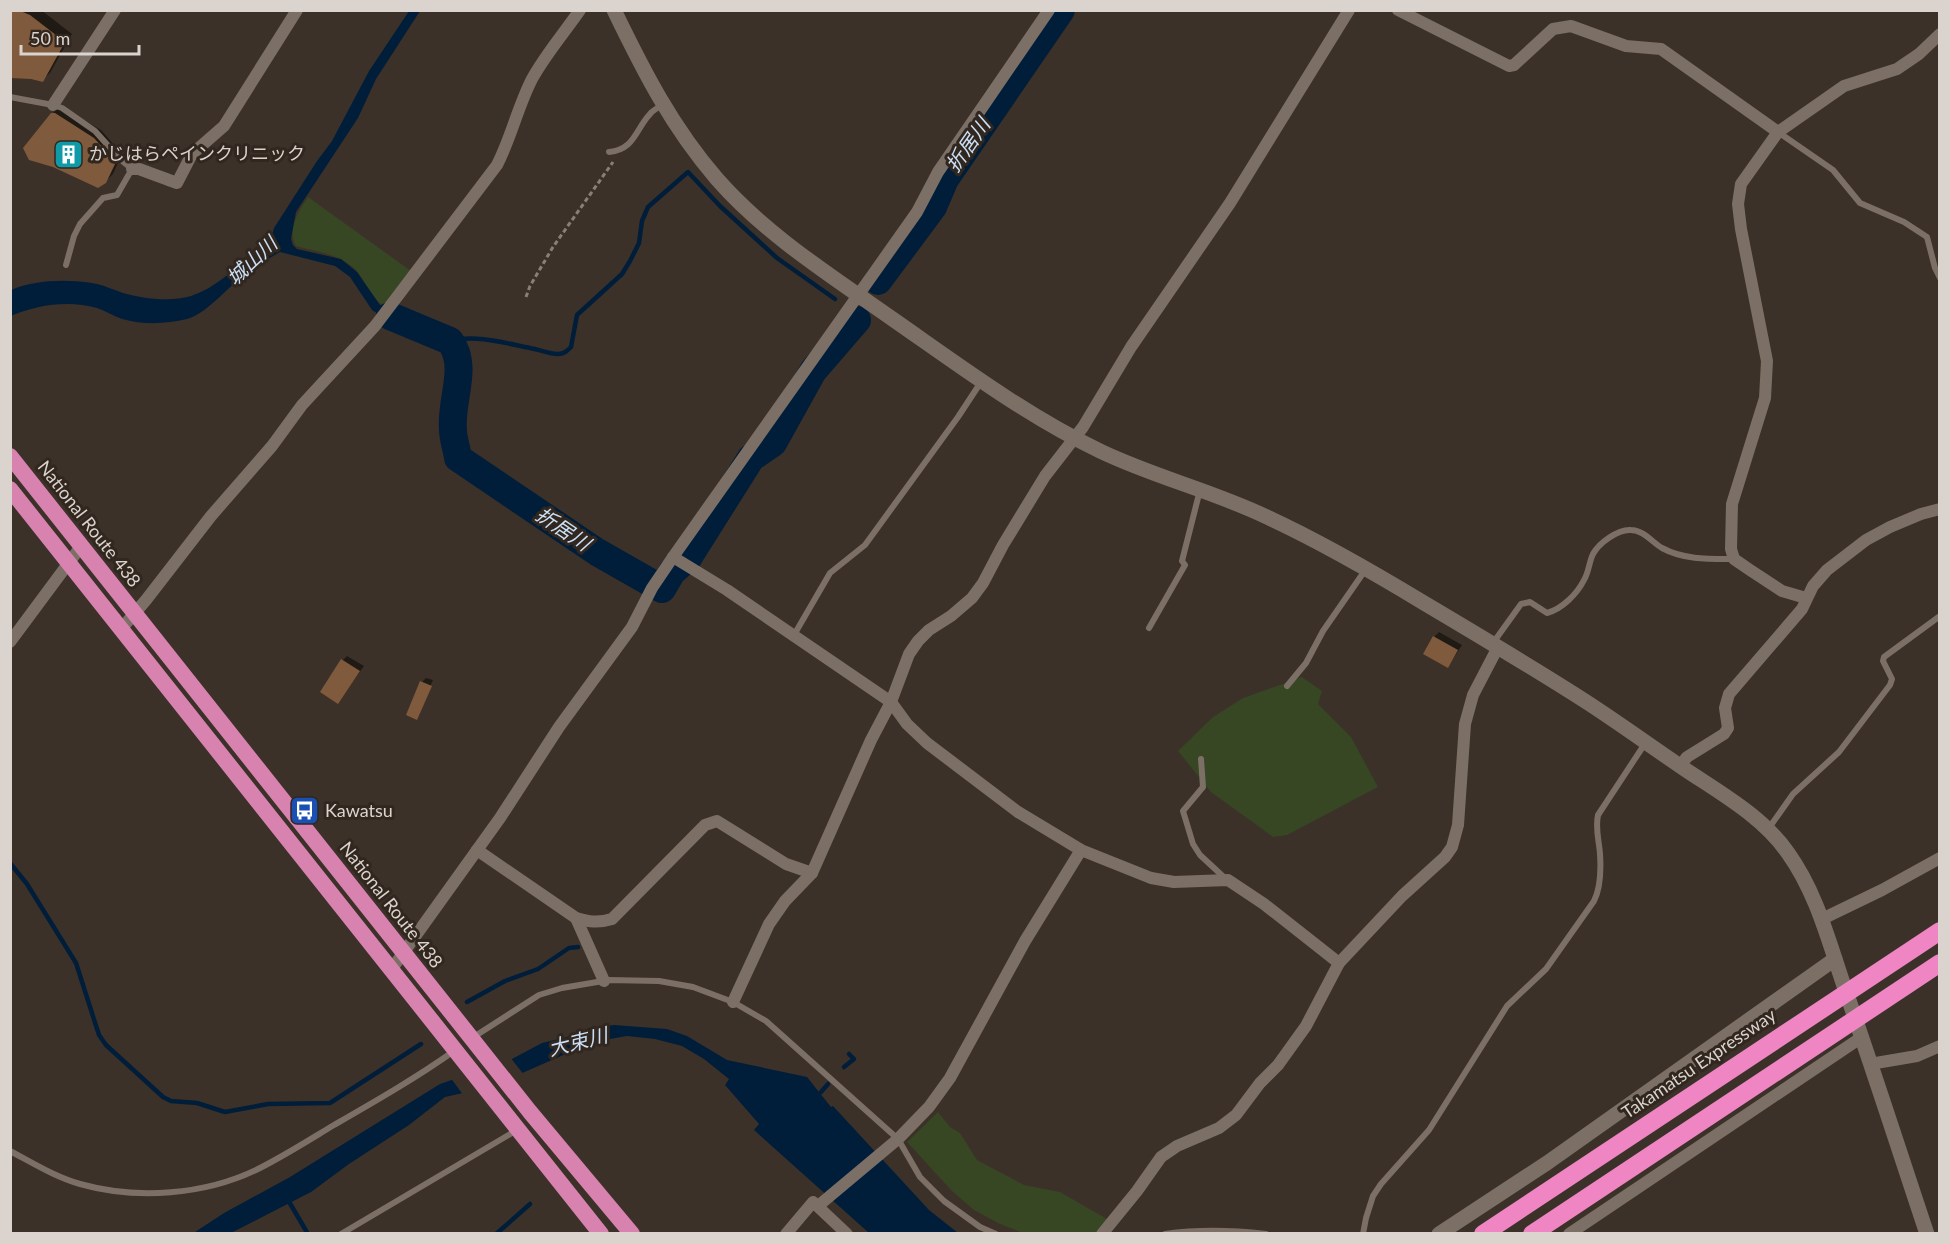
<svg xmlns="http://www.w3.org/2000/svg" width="1950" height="1244" font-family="Lato,'Noto Sans JP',sans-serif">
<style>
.green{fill:#374623}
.water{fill:#001e3a}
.pier{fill:#3c3129}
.shadow{fill:#0007}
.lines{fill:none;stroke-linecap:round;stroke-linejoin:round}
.stream{stroke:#001e3a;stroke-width:4.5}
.river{stroke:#001e3a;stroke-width:28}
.building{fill:#805a3c}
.path{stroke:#887f79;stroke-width:3;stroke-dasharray:4.5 3;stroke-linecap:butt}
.service{stroke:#7b6f66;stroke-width:6}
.minor{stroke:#7b6f66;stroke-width:12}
.tertiary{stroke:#7b6f66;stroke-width:15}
.trunk{stroke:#d882b0;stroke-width:16}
.motorway{stroke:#ef86c3;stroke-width:18}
.labels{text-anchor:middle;stroke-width:6;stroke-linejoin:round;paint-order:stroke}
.poi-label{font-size:18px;fill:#dad3ce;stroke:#32271f;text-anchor:start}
.street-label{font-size:18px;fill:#dad3ce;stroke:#32271f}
.water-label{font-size:20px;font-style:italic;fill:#cbe0f7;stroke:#32271f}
</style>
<rect width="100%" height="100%" fill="#3c3129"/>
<g class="green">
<path d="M 308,197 L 411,271 L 385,306 C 370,299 366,281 356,270 C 340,254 317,252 296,246 C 286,229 299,211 308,197 Z"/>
<polygon points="1302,677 1322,691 1318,704 1351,737 1378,787 1287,835 1273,837 1211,792 1178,751 1213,717 1243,698"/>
<polygon points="938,1112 950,1127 960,1133 977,1160 1024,1185 1060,1192 1107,1219 1094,1234 1023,1233 1000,1224 974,1210 952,1191 907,1142"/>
</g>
<g class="water">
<path d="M 409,11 L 420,11 L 376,79 L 358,118 L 296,212 L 291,239 L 293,245 L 297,249 L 341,259 L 357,272 L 380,305 L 426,328 L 421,334 L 388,320 L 372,310 L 350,277 L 335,266 L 280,252 C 270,258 258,264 248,271 C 231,284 207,314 187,319 C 166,324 143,325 122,319 C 114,316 105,311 97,308 C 68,300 37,305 11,316 L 11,290 C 36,279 70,279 97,284 C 106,286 114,290 123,293 C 144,299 170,302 191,296 C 224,285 246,256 272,236 L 274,228 L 317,161 L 332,141 L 369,71 Z"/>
<polygon points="614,1025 667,1029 687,1036 727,1060 807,1077 831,1107 833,1106 929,1210 958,1233 869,1233 754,1130 759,1124 725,1085 729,1079 704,1059 682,1046 655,1039 627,1036 593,1042 490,1087 445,1097 409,1125 349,1164 311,1192 231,1233 192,1234 224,1213 290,1177 440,1084 510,1060 542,1043 571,1036 589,1028"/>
</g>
<polygon class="pier" points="510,1057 524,1075 491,1090 464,1096 450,1077"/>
<g class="shadow">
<polygon points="10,10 41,10 72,34 50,73 42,80"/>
<polygon points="60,106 101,130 122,154 113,174 105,182 52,114"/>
<polygon points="1439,632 1462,645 1448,667 1434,637"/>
<polygon points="347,656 364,666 338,702 343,660"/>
<polygon points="426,678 433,680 417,714 420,714 416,718 422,682"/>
</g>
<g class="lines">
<g class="stream">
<path d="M 450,341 C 477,334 508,344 535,349 C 542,351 551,354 558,354 C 564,354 567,351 571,347 L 577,315 L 622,274 L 630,261 L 639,243 L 642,221 L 648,207 L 688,172 L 720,206 L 777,258 L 835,299"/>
<polyline points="10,863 27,884 76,963 99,1035 106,1045 163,1097 171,1101 197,1103 225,1112 268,1104 330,1103 421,1044"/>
<polyline points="467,1002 505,981 538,969 569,948 578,947"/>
<polyline points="844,1067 854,1059 849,1054"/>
<polyline points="821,1092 828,1084"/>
<polyline points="288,1200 308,1234"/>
<polyline points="496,1234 530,1204"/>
</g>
<g class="river">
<polyline points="878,281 933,207 945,179 1061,10"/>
<path d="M 390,316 L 450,341 C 469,367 450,400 453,430 C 453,439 457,449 458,458 L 597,552 L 662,589 L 672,572 L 688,558 L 751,458 L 773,443 L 813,371 L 857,320"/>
</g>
</g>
<g class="building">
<polygon points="10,10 18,10 30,15 65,42 43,82 31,79 10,78"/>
<polygon points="51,113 55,113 94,138 116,162 106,183 98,188 53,167 29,160 23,148"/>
<polygon points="1433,636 1458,650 1448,668 1423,654"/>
<polygon points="341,659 360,671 338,704 320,692"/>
<polygon points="420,681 432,686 417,720 406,715"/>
</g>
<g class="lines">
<polyline class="path" points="526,297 530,286 553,247 613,162"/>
<g class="service">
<polyline points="10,97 53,105 62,108 95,131 121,160 132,169 117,195 103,198 80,224 74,236 66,265"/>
<polyline points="1778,132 1833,170 1860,203 1904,222 1927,237 1935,268 1940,278"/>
<path d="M 609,152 C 635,149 635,130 650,114 C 653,110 658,108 662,105"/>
<polyline points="1149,628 1185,565 1182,561 1200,490"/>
<polyline points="794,635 830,573 865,545 958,417 981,382"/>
<path d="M 1493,643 L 1521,604 L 1530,602 L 1547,613 C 1562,609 1577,594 1584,580 C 1589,572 1589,562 1593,554 C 1599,543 1618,529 1631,530 C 1643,530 1652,542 1662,548 C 1684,560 1710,559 1734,559"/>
<polyline points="1287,686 1306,663 1323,631 1366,569"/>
<polyline points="1201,759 1203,787 1183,811 1193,844 1200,855 1227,880"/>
<polyline points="1769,828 1793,794 1839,752 1890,685 1892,679 1883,661 1884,657 1940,616"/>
<polyline points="472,1038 539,995 562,988 609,980 659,981 693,987 733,1002 766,1021 898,1139 920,1177 944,1201 980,1227 996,1234"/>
<path d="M 10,1151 C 33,1163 55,1177 80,1184 C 137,1200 205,1195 258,1169 C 284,1156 309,1140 334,1125 C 374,1102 416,1078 454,1051"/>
<polyline points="341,1234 517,1130"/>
<path d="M 1165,1234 C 1199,1229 1232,1230 1266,1234"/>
<path d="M 1363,1234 L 1366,1218 L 1373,1196 L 1381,1184 L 1429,1130 L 1507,1006 L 1546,969 L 1594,901 C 1601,887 1601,869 1600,854 C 1599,840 1595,829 1598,815 L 1646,742"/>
</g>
<g class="minor">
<polyline points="1398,10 1509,66 1514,65 1553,29 1571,26 1626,46 1661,49 1778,132"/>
<polyline points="53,105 115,10"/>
<polyline points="132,169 139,169 177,183 192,154 224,126 297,10"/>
<polyline points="673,557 727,590 891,702 907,724 927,743 1018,812 1081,850 1151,878 1174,882 1228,880 1264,904 1339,963"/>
<polyline points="1806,598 1782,591 1750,570 1734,559 1731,549 1732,504 1765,398 1767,361 1741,229 1738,204 1741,184 1778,132 1844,86 1897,69 1919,54 1940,34"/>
<path d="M 122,628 L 146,600 L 211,516 L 272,446 L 302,405 L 375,326 L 497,165 C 511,138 518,106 532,79 C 545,55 564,33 580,10"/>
<polyline points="10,642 82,545"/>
<polyline points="1680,766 1687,757 1724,734 1728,728 1725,708 1729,694 1802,609 1813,586 1827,570 1866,540 1890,527 1921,514 1940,509"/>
<path d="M 477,850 L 576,918 C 589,922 599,923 612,919 L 705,825 L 717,821 L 786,864 L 812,873"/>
<polyline points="576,918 604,981"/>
<polyline points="1822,919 1882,890 1940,858"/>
<polyline points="391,970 500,818 559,727 632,627 652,588 673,557 917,212 938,172 1049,10"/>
<polyline points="733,1002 769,924 785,901 812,873 871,740 891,702 909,654 918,641 929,630 951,616 972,598 983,583 1003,545 1045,476 1083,427 1131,347 1230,203 1349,10"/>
<polyline points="1870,1064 1917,1056 1940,1046"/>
<polyline points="818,1206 898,1139 929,1107 950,1078 1025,941 1081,850"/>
<polyline points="786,1234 813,1202 847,1234"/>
<polyline points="1102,1234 1137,1191 1161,1157 1177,1146 1219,1128 1236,1115 1260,1083 1278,1065 1306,1026 1339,963 1402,896 1445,857 1452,847 1458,825 1465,724 1473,695 1498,647"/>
<polyline points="1569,1234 1862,1037"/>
</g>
<g class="tertiary">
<path d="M 614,10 C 644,72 672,127 717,179 C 766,235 833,277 894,320 C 960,366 1027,416 1100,451 C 1154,477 1213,491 1267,517 C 1321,542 1373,572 1424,603 C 1478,635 1532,667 1585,701 C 1619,723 1652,747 1686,770 C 1722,794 1763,817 1788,853 C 1816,892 1828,939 1843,983 C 1872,1066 1899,1150 1927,1234"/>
<polyline points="1439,1234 1547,1163 1835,959"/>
</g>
<g class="trunk">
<polyline points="10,456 530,1112 632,1234"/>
<polyline points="10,489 601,1234"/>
</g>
<g class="motorway">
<polyline points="1483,1234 1940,931"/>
<polyline points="1532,1234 1940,963"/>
</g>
</g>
<defs>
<symbol id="building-square" viewBox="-11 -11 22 22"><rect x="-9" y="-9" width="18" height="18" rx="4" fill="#0f9aa8" stroke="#32271f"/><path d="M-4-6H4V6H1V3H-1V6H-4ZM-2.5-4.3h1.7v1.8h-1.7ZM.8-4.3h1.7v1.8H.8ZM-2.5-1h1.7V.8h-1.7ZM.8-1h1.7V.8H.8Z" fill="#fff"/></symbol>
<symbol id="bus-square" viewBox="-11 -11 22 22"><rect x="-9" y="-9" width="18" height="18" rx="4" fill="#1a4fb4" stroke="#32271f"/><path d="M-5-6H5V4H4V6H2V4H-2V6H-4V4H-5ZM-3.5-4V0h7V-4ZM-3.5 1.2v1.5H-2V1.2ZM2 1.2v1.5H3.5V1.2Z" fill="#fff"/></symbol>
</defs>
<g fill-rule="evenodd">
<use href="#building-square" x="52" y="138" width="33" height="33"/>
<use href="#bus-square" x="288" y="794" width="33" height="33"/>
</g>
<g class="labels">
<g class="poi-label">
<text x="89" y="160">かじはらペインクリニック</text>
<text x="325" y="817">Kawatsu</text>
</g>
<g class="street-label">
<text transform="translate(89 524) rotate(52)" y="6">National Route 438</text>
<text transform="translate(391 905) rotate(52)" y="6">National Route 438</text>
<text transform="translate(1699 1064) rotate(-34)" y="6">Takamatsu Expressway</text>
</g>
<g class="water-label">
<text transform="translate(968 145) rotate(-55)" y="7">折居川</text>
<text transform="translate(252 261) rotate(-43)" y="7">城山川</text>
<text transform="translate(563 529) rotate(34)" y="7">折居川</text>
<text transform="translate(578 1042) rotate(-14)" y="7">大束川</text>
</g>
</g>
<rect width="1950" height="1244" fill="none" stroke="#dad3ce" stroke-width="24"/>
<path d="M21 45v9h118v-9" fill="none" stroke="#dad3ce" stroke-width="3"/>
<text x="30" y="45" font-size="18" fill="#dad3ce" stroke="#32271f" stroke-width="4.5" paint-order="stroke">50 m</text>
</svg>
